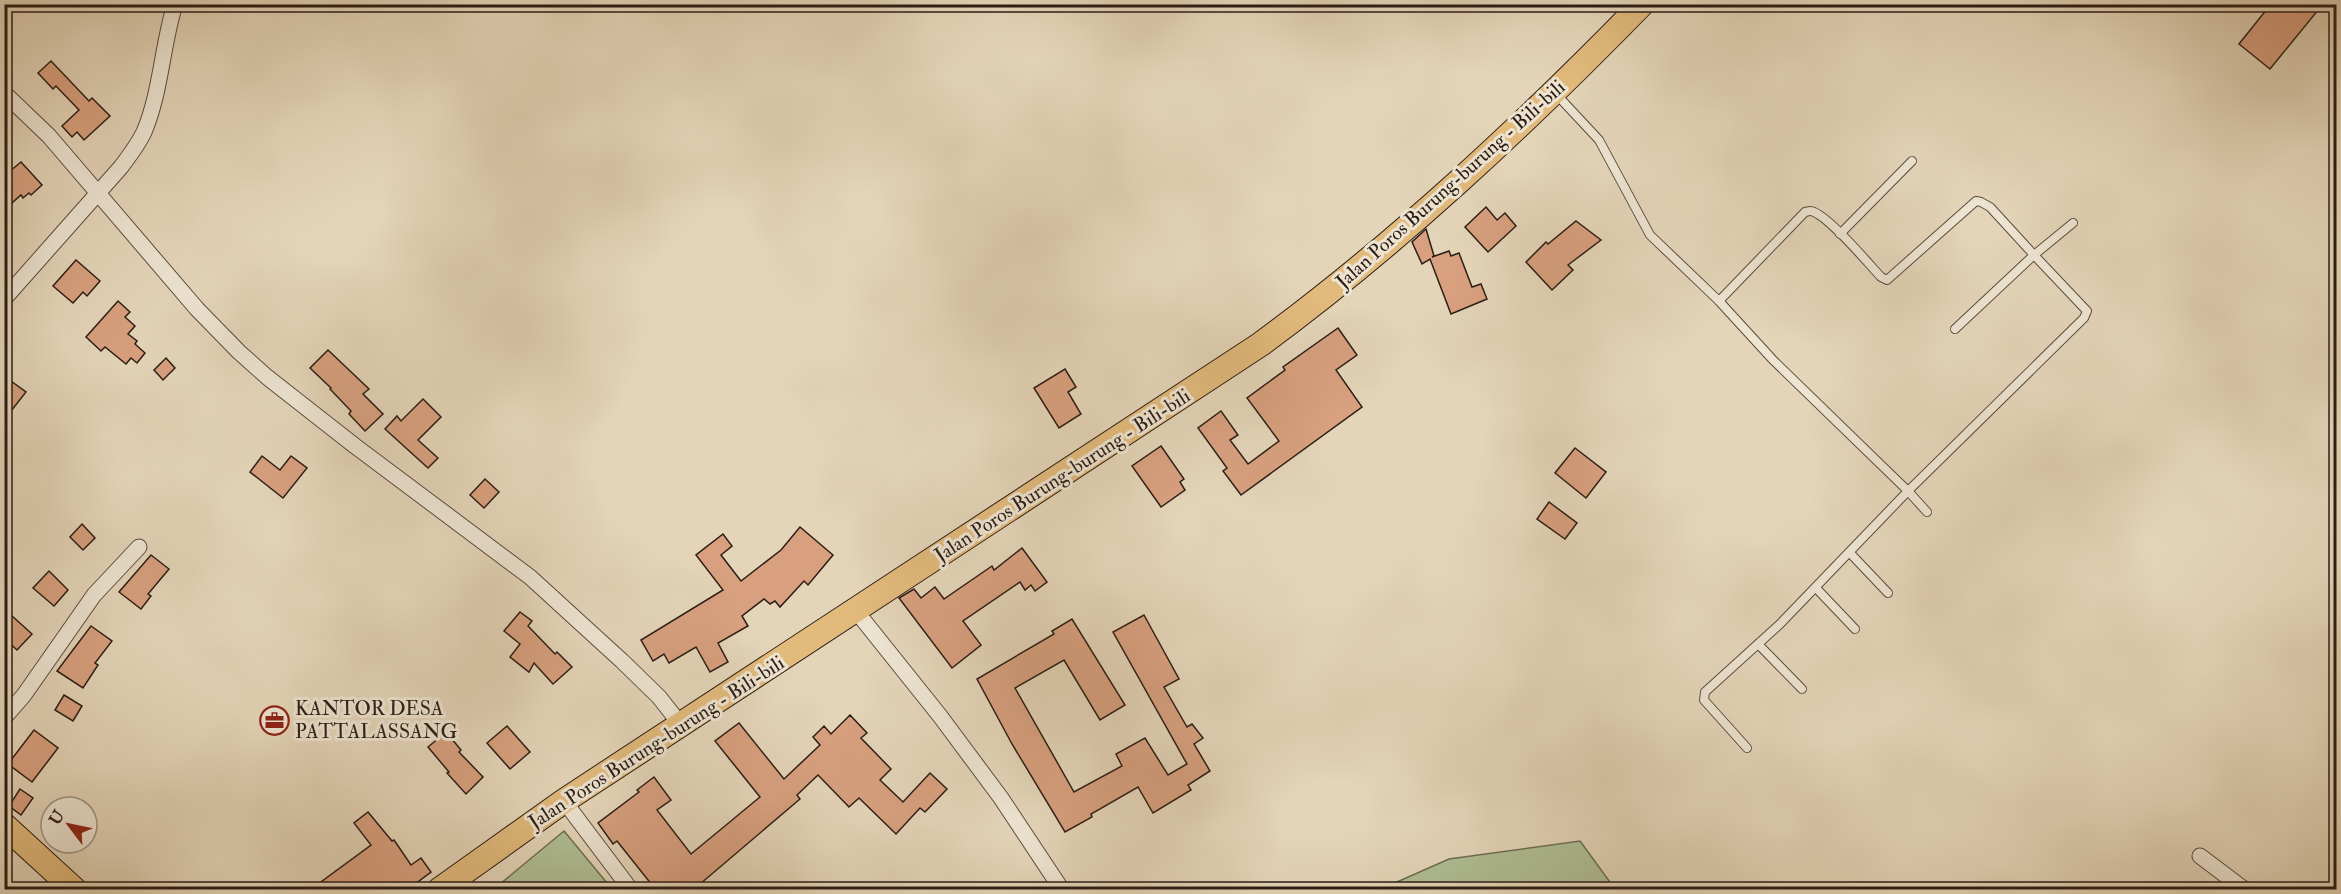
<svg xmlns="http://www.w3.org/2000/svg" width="2341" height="894" font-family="'IM FELL Double Pica',serif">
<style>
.green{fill:#afbe94;stroke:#6d6e54;stroke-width:1.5}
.building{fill:#d8a07f;stroke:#2b1d15;stroke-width:1.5}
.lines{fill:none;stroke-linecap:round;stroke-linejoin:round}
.lane-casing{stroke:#594b3e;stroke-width:10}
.street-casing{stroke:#594b3e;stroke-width:17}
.primary-casing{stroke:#2b1d15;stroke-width:26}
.lane{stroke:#ede4d2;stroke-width:8}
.street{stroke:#ede4d2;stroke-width:15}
.primary{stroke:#e2ba7c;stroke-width:24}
.labels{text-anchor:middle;stroke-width:6;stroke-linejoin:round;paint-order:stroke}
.street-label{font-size:20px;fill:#2b1d15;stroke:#ede4d2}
.poi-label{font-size:20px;fill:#2b1d15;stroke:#ede4d2;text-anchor:start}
</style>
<rect width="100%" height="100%" fill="#e4d5b9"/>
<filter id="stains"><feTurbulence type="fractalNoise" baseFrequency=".00333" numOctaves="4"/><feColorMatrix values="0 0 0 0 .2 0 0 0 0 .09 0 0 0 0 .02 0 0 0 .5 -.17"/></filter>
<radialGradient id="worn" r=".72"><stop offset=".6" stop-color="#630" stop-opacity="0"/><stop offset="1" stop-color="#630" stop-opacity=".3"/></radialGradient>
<g class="green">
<polygon points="564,831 612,889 494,889"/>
<polygon points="1580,841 1615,889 1381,889 1449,859"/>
</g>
<g class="building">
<polygon points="2271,4 2323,4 2270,69 2239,44"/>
<polygon points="51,61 89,101 92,98 110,116 84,140 77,132 72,137 62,126 79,110 56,86 53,89 38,73"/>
<polygon points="21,162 42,185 31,195 29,193 23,198 21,195 4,210 4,176"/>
<polygon points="1486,207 1497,220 1505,213 1516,226 1488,252 1465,227"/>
<polygon points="1576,221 1601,240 1568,265 1573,270 1552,290 1526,262 1546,242 1548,244"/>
<polygon points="1426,229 1434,256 1432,257 1449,251 1451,256 1459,253 1472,287 1481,284 1487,299 1451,314 1430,259 1422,264 1412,242"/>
<polygon points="76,260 100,281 87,296 83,292 73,303 53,286"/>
<polygon points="118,301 130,312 125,317 135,326 128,334 137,341 135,344 145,353 137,363 131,358 126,364 105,347 101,351 86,337"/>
<polygon points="1338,328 1357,355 1336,370 1362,407 1241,495 1223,471 1227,468 1198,428 1221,411 1238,435 1230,440 1248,464 1279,441 1247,398 1285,370 1283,367"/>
<polygon points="328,350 369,389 363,394 383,414 365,431 349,414 351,411 330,389 331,388 310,368"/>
<polygon points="166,358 175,368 163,380 154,370"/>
<polygon points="1065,369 1076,387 1068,392 1081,414 1059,428 1034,388"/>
<polygon points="4,376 26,392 4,420"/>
<polygon points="423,399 441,417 418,440 438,458 428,468 385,429 397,416 401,421"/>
<polygon points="1161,446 1184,479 1180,482 1185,490 1161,507 1132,466"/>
<polygon points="1575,448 1606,472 1586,498 1555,473"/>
<polygon points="262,456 280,470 291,456 307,468 283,498 250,472"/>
<polygon points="485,479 499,492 484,508 470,495"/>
<polygon points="1549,502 1577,523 1565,539 1537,519"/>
<polygon points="82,524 95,538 83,550 70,537"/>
<polygon points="800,527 833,555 808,585 804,581 780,607 775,601 770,604 764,599 742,616 748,626 718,643 728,662 710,672 696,647 669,663 664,654 653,661 641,640 723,590 696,555 723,534 732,546 721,555 741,581 781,550"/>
<polygon points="1022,548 1047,582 1035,591 1031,585 1025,590 1020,582 963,621 981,645 952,668 899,598 914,589 921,598 935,587 944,599 992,566 994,570"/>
<polygon points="151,555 169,569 148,594 151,596 141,609 119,592"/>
<polygon points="49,571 68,590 54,606 33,588"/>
<polygon points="520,612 532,621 528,626 555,654 557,652 572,667 553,684 534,663 529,672 510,657 520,644 504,631"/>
<polygon points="11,615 32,634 17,650 4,638 4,622"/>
<polygon points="1144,615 1179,679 1164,687 1187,727 1192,724 1203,738 1194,744 1210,771 1188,785 1191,790 1153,813 1138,787 1091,814 1092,817 1065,832 1012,744 977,679 1054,634 1052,631 1072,619 1125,705 1100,720 1064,660 1015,688 1074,792 1122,766 1116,754 1145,738 1168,775 1187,764 1113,632"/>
<polygon points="91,626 112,641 95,663 98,665 83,688 57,671"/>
<polygon points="64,695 82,706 73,721 55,710"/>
<polygon points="850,715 867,733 861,738 891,769 880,780 903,802 930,773 947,789 925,812 920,808 896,834 859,798 849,807 818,775 797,795 800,799 693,890 656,890 617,841 613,844 598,823 639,792 637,790 654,777 671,800 657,810 691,854 760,797 715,741 739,723 784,779 820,745 813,737 824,726 831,734"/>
<polygon points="507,726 530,752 510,769 487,743"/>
<polygon points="34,730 58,748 32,782 8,764"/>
<polygon points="446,732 461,750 459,752 483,777 466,794 447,773 449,772 428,747"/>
<polygon points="20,789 33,798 21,815 9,806"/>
<polygon points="368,812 392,841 394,840 411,865 421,858 431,872 407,890 390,890 385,883 377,890 310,890 371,845 354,823"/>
</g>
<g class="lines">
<defs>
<g id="lane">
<polyline points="1557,95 1599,140 1650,235 1719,301 1773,360 1908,491 2084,318 2087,311 2034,255 1955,329"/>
<polyline points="1840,234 1912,161"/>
<path d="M 1719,301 L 1805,212 C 1810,211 1810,210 1814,212 C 1832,220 1867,262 1881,277 L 1887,280 L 1976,201 L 1981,202 L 1990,207 L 2034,255 L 2073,223"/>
<polyline points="1850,553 1888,593"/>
<polyline points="1816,588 1855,629"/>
<polyline points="1758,644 1802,689"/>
<polyline points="1747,748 1704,700 1705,692 1780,624 1908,491 1927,512"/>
</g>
<g id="street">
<polyline points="4,93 49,136 197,309 239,352 267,377 355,446 530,577 622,661 659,697 681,725"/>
<path d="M 4,299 L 121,167 C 129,156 138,145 144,132 C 161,92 162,46 175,4"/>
<polyline points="856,611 940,716 1001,798 1062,890"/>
<polyline points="4,718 24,695 94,595 139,547"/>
<polyline points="564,801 631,890"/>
<polyline points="2200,856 2245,890"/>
</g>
<g id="primary">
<polyline points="4,825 75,890"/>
<path d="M 439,890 L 564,801 L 1261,344 C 1398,243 1523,126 1642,4"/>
</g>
</defs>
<use href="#lane" class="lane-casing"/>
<use href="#street" class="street-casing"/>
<use href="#primary" class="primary-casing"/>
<use href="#lane" class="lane"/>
<use href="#street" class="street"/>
<use href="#primary" class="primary"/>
</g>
<defs>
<symbol id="office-ring" viewBox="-11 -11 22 22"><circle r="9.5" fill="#ede4d2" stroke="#8f2418" stroke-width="1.5"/><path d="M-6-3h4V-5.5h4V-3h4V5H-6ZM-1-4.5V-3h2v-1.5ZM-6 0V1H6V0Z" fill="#8f2418"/></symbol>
</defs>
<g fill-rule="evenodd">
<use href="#office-ring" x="258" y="704" width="33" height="33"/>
</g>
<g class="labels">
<g class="street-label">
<text transform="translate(1450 184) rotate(-42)" y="7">Jalan Poros Burung-burung - Bili-bili</text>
<text transform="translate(1062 475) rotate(-33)" y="7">Jalan Poros Burung-burung - Bili-bili</text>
<text transform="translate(656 742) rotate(-33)" y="7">Jalan Poros Burung-burung - Bili-bili</text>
</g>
<g class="poi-label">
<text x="295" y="715">KANTOR DESA<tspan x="295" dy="23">PATTALASSANG</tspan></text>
</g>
</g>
<rect width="2341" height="894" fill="none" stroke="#e4d5b9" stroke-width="24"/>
<rect x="6" y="6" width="2329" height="882" fill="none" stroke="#2b1d15" stroke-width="3"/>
<rect x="12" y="12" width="2317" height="870" fill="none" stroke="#2b1d15" stroke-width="1.5"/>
<g transform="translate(69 825) rotate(302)"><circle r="28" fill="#ede4d2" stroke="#9f9486" stroke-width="1.5"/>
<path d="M0-4.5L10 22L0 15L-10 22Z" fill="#8f2418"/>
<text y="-9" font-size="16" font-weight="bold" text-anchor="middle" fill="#2b1d15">U</text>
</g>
<rect width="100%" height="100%" filter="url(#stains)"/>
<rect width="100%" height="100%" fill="url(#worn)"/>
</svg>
